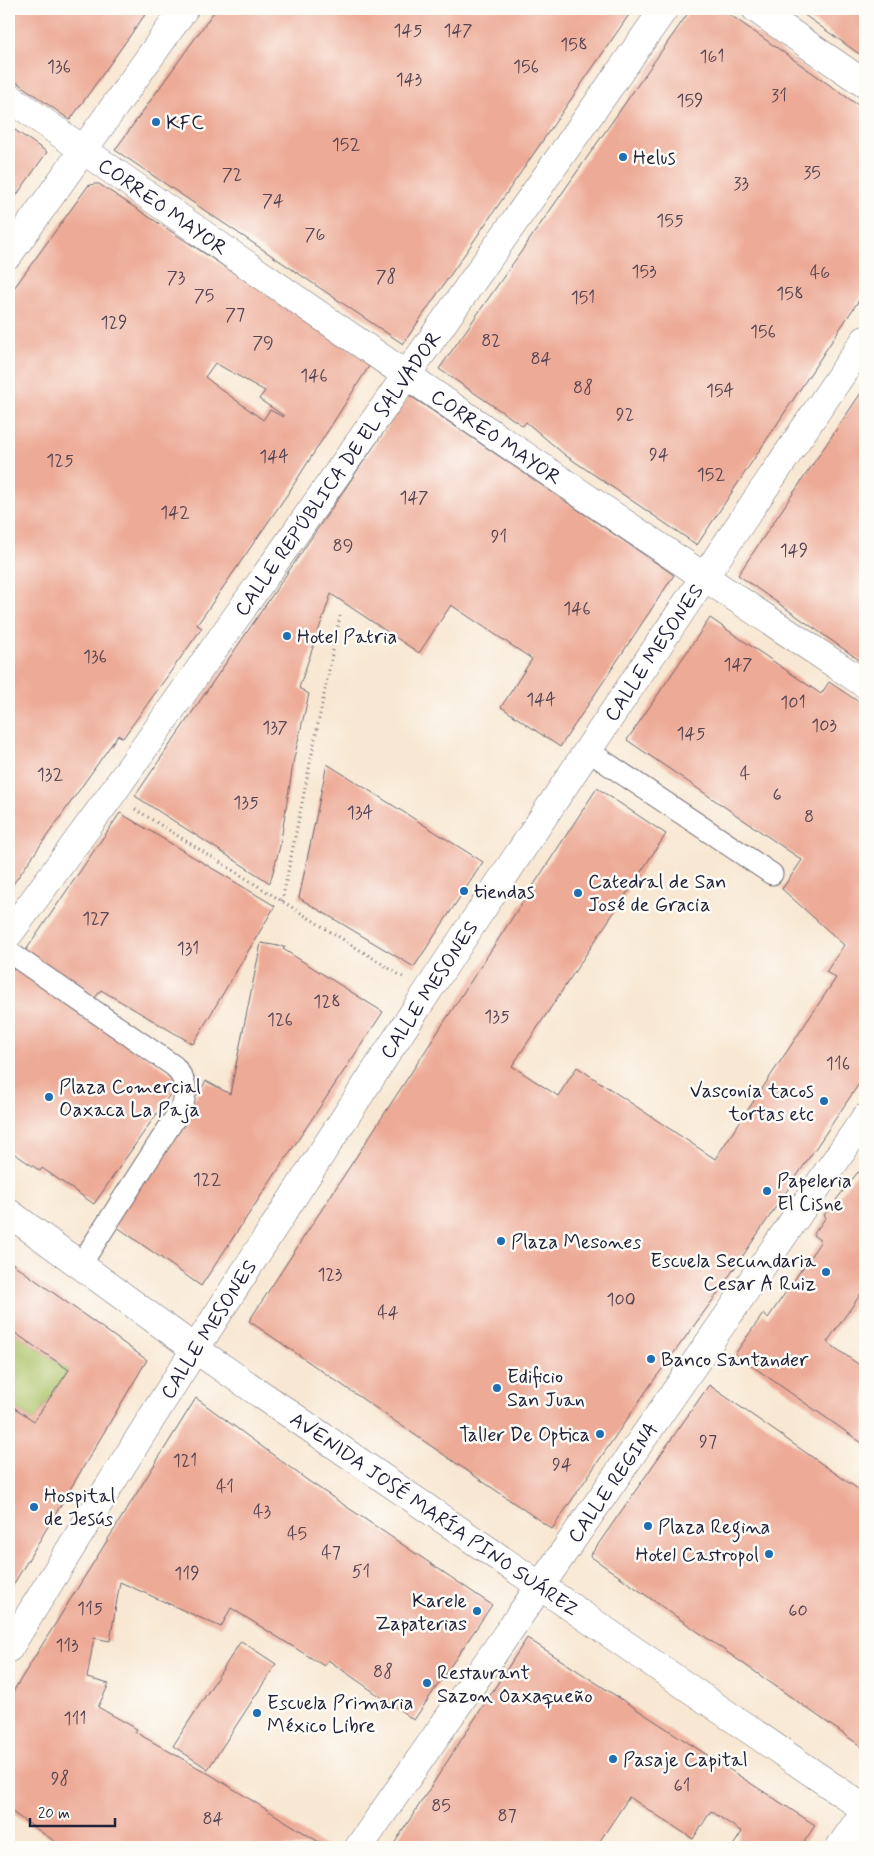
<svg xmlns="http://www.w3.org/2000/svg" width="874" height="1856" font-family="Mynerve,sans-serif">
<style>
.green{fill:#abc165;stroke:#667250}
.building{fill:#edaa96;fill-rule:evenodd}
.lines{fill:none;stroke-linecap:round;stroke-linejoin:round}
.pedestrian-casing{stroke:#6d6770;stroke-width:23}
.minor-casing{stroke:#6d6770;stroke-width:29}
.secondary-casing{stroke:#6d6770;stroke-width:29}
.path{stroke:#6d6770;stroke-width:3;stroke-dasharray:1 4;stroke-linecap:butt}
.pedestrian{stroke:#fff;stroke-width:21}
.minor{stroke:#fff;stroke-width:28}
.secondary{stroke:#fff;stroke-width:28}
.poi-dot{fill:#1f6fb2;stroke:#fdfcf7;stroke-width:2}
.labels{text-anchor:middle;stroke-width:5;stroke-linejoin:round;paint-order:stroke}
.number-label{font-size:18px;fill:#554452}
.poi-label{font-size:20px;fill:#22223b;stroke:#fdfcf7;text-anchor:start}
.street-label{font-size:20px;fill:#22223b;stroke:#fdfcf7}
</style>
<rect width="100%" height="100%" fill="#fdfcf7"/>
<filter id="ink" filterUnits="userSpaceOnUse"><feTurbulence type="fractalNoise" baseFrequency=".02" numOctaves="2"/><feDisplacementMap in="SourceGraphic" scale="10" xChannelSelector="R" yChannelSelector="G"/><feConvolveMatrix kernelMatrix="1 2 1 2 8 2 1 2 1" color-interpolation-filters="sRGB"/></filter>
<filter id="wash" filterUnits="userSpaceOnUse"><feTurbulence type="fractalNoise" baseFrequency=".0096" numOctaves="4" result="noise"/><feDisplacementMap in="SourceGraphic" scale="20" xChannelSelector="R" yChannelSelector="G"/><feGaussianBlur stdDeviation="1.12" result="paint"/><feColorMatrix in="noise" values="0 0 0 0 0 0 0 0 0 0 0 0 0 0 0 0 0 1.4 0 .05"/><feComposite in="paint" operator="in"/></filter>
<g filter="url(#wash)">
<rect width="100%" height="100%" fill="#f8e7d2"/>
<polygon class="green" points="15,1333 69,1370 34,1421 9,1404 9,1342"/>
<g id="blocks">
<g class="building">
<polygon points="9,9 149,9 70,120 9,77"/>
<polygon points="216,9 633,9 403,344 115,150"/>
<polygon points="691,9 722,9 865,110 865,291 697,545 565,455 526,422 523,426 439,369"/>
<polygon points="796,9 865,9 865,58"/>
<polygon points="9,126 47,152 9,206"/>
<path d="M 94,184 L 99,184 L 371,363 L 289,492 L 197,625 L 202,628 L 123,738 L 118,735 L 9,890 L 9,295 L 88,186 ZM 215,363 L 265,391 L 259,399 L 284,416 L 283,417 L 270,410 L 263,420 L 214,384 L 205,377 Z"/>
<polygon points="865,387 865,664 738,575"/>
<polygon points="409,395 674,575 560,747 501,707 532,659 451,605 419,653 331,594 299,688 309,694 294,758 280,846 270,883 135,796"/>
<polygon points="710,618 821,694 829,682 865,706 865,1075 715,1297 651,1384 552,1529 249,1321 597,788 666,834 512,1066 558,1096 577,1067 715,1159 836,978 826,972 844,945 782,889 802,860 627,740"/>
<polygon points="327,764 483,862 414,967 299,898"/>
<polygon points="120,813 275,906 193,1044 101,990 93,1001 24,953"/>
<polygon points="261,943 285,947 283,949 383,1012 201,1286 113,1224 206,1081 230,1094"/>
<polygon points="13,966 180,1080 94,1204 42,1168 40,1171 9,1150 9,973"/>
<polygon points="858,1172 865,1178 865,1288 827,1342 865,1369 865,1445 735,1354 763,1314 768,1318 821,1241 813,1235 826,1217 824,1215 832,1205 836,1208 840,1202 836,1200"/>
<polygon points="9,1261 147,1360 9,1592 9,1404 34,1421 69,1370 15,1333 9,1342"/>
<polygon points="709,1385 865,1494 865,1749 590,1556"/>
<polygon points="196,1398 307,1480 492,1605 414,1720 328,1660 324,1666 231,1608 221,1627 120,1582 110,1641 94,1638 87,1678 109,1684 98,1707 137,1729 135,1732 211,1775 327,1847 63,1847 9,1810 9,1698"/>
<polygon points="527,1638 815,1825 801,1847 732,1847 742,1832 711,1811 693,1839 629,1797 596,1847 392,1847"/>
<polygon points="241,1641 276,1664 208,1769 173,1746"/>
</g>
</g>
</g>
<g filter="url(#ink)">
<use href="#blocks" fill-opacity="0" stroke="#6d6770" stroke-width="1"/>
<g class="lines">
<defs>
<g id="pedestrian">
<polyline points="587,750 772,874"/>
<path d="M 9,952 L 174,1066 C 186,1080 188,1089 182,1107 L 81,1264"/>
</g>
<g id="minor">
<polyline points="756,9 865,84"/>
<path id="s1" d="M 9,97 C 290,298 577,493 865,684"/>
<polyline points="9,254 184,9"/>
<path id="s2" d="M 9,934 L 111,795 L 664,9"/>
<path id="s3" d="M 9,1648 C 71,1548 132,1448 196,1348 C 413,1008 638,673 865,340"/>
<path id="s4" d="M 359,1847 L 865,1118"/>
<polyline points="840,1847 865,1811"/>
</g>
<g id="secondary">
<path id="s5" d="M 9,1213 L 195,1349 L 865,1809"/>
</g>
</defs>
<use href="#pedestrian" class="pedestrian-casing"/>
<use href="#minor" class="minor-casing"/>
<use href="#secondary" class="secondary-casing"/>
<g class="path">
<polyline points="135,809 403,977"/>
<polyline points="282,901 340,616"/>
</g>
<use href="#pedestrian" class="pedestrian"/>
<use href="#minor" class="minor"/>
<use href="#secondary" class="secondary"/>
</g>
</g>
<g class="poi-dot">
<circle cx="156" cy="122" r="5"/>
<circle cx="623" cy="157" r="5"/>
<circle cx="287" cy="636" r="5"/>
<circle cx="464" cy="891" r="5"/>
<circle cx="578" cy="893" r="5"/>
<circle cx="49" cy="1097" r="5"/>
<circle cx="824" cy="1101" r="5"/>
<circle cx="767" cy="1191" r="5"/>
<circle cx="501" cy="1241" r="5"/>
<circle cx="826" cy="1272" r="5"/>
<circle cx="651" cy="1359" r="5"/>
<circle cx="497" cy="1388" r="5"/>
<circle cx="600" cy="1434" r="5"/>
<circle cx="34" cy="1507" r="5"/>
<circle cx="648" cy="1526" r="5"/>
<circle cx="769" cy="1554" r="5"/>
<circle cx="477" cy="1611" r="5"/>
<circle cx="427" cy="1683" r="5"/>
<circle cx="257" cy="1713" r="5"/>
<circle cx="613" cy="1759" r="5"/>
</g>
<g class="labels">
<g class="number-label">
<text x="408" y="36">145</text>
<text x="458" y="36">147</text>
<text x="574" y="50">158</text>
<text x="712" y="62">161</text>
<text x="59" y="72">136</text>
<text x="526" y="72">156</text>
<text x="409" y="85">143</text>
<text x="779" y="101">31</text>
<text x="690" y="106">159</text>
<text x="346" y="150">152</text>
<text x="812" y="178">35</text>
<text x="232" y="180">72</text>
<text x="741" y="189">33</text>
<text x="273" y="206">74</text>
<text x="670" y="226">155</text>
<text x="315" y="240">76</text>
<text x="644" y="277">153</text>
<text x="820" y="278">46</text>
<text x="386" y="282">78</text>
<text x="176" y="283">73</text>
<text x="790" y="299">158</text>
<text x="204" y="301">75</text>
<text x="583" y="303">151</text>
<text x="235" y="320">77</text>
<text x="114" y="328">129</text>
<text x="763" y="337">156</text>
<text x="491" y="346">82</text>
<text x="263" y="348">79</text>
<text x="541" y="364">84</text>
<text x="314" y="381">146</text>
<text x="583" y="393">88</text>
<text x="720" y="396">154</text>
<text x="625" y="420">92</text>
<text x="659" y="460">94</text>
<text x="274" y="462">144</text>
<text x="60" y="466">125</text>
<text x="711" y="480">152</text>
<text x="414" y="503">147</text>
<text x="175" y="518">142</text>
<text x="499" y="542">91</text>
<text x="343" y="551">89</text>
<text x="794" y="556">149</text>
<text x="577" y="614">146</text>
<text x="95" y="662">136</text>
<text x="738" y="670">147</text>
<text x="541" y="705">144</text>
<text x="793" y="708">101</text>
<text x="824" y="731">103</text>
<text x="275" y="733">137</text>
<text x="691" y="739">145</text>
<text x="745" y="779">4</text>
<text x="50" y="780">132</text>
<text x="777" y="800">6</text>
<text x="246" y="808">135</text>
<text x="360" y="818">134</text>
<text x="809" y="822">8</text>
<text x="96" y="924">127</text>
<text x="188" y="954">131</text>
<text x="327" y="1007">128</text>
<text x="497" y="1022">135</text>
<text x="280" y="1025">126</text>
<text x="838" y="1069">116</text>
<text x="207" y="1185">122</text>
<text x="330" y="1280">123</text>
<text x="621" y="1305">100</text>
<text x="388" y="1318">44</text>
<text x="708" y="1447">97</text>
<text x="185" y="1466">121</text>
<text x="562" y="1470">94</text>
<text x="225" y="1492">41</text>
<text x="262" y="1517">43</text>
<text x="297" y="1539">45</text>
<text x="331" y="1558">47</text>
<text x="361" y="1577">51</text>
<text x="187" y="1579">119</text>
<text x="90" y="1614">115</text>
<text x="798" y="1616">60</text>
<text x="67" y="1651">113</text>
<text x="383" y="1677">88</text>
<text x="75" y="1724">111</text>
<text x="60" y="1784">98</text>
<text x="682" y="1791">61</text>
<text x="441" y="1811">85</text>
<text x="507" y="1821">87</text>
<text x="213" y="1824">84</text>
</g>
<g class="poi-label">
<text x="166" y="129">KFC</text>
<text x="633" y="164">Helus</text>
<text x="297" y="643">Hotel Patria</text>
<text x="588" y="888">Catedral de San<tspan x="588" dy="23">José de Gracia</tspan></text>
<text x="474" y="898">tiendas</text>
<text x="59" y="1093">Plaza Comercial<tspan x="59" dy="23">Oaxaca La Paja</tspan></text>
<text x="814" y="1097" text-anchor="end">Vasconia tacos<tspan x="814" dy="23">tortas etc</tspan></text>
<text x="777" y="1187">Papeleria<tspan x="777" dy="23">El Cisne</tspan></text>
<text x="511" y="1248">Plaza Mesones</text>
<text x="816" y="1267" text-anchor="end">Escuela Secundaria<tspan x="816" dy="23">Cesar A Ruiz</tspan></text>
<text x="661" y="1366">Banco Santander</text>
<text x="507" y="1383">Edificio<tspan x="507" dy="23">San Juan</tspan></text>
<text x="590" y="1441" text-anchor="end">Taller De Optica</text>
<text x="44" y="1502">Hospital<tspan x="44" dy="23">de Jesús</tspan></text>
<text x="658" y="1533">Plaza Regina</text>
<text x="759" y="1561" text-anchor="end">Hotel Castropol</text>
<text x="467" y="1607" text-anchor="end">Karele<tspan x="467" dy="23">Zapaterias</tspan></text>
<text x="437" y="1679">Restaurant<tspan x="437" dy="23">Sazon Oaxaqueño</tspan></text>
<text x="267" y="1709">Escuela Primaria<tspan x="267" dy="23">México Libre</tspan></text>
<text x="623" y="1766">Pasaje Capital</text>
</g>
<g class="street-label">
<text dy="7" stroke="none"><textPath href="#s1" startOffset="189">CORREO MAYOR</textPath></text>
<text dy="7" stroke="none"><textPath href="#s1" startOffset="594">CORREO MAYOR</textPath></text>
<text dy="7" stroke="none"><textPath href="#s2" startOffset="566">CALLE REPÚBLICA DE EL SALVADOR</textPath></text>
<text dy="7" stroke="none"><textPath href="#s3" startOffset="1186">CALLE MESONES</textPath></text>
<text dy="7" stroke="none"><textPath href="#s3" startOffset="781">CALLE MESONES</textPath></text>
<text dy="7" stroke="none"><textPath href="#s3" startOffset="376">CALLE MESONES</textPath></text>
<text dy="7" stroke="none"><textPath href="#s4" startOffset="444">CALLE REGINA</textPath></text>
<text dy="7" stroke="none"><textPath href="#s5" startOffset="521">AVENIDA JOSÉ MARÍA PINO SUÁREZ</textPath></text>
</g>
</g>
<rect width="874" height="1856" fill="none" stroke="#fdfcf7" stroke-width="30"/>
<path d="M30 1818v8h85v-8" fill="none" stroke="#22223b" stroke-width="2.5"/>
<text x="38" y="1818" font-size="15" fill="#22223b" stroke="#fdfcf7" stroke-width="4" paint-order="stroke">20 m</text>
</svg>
